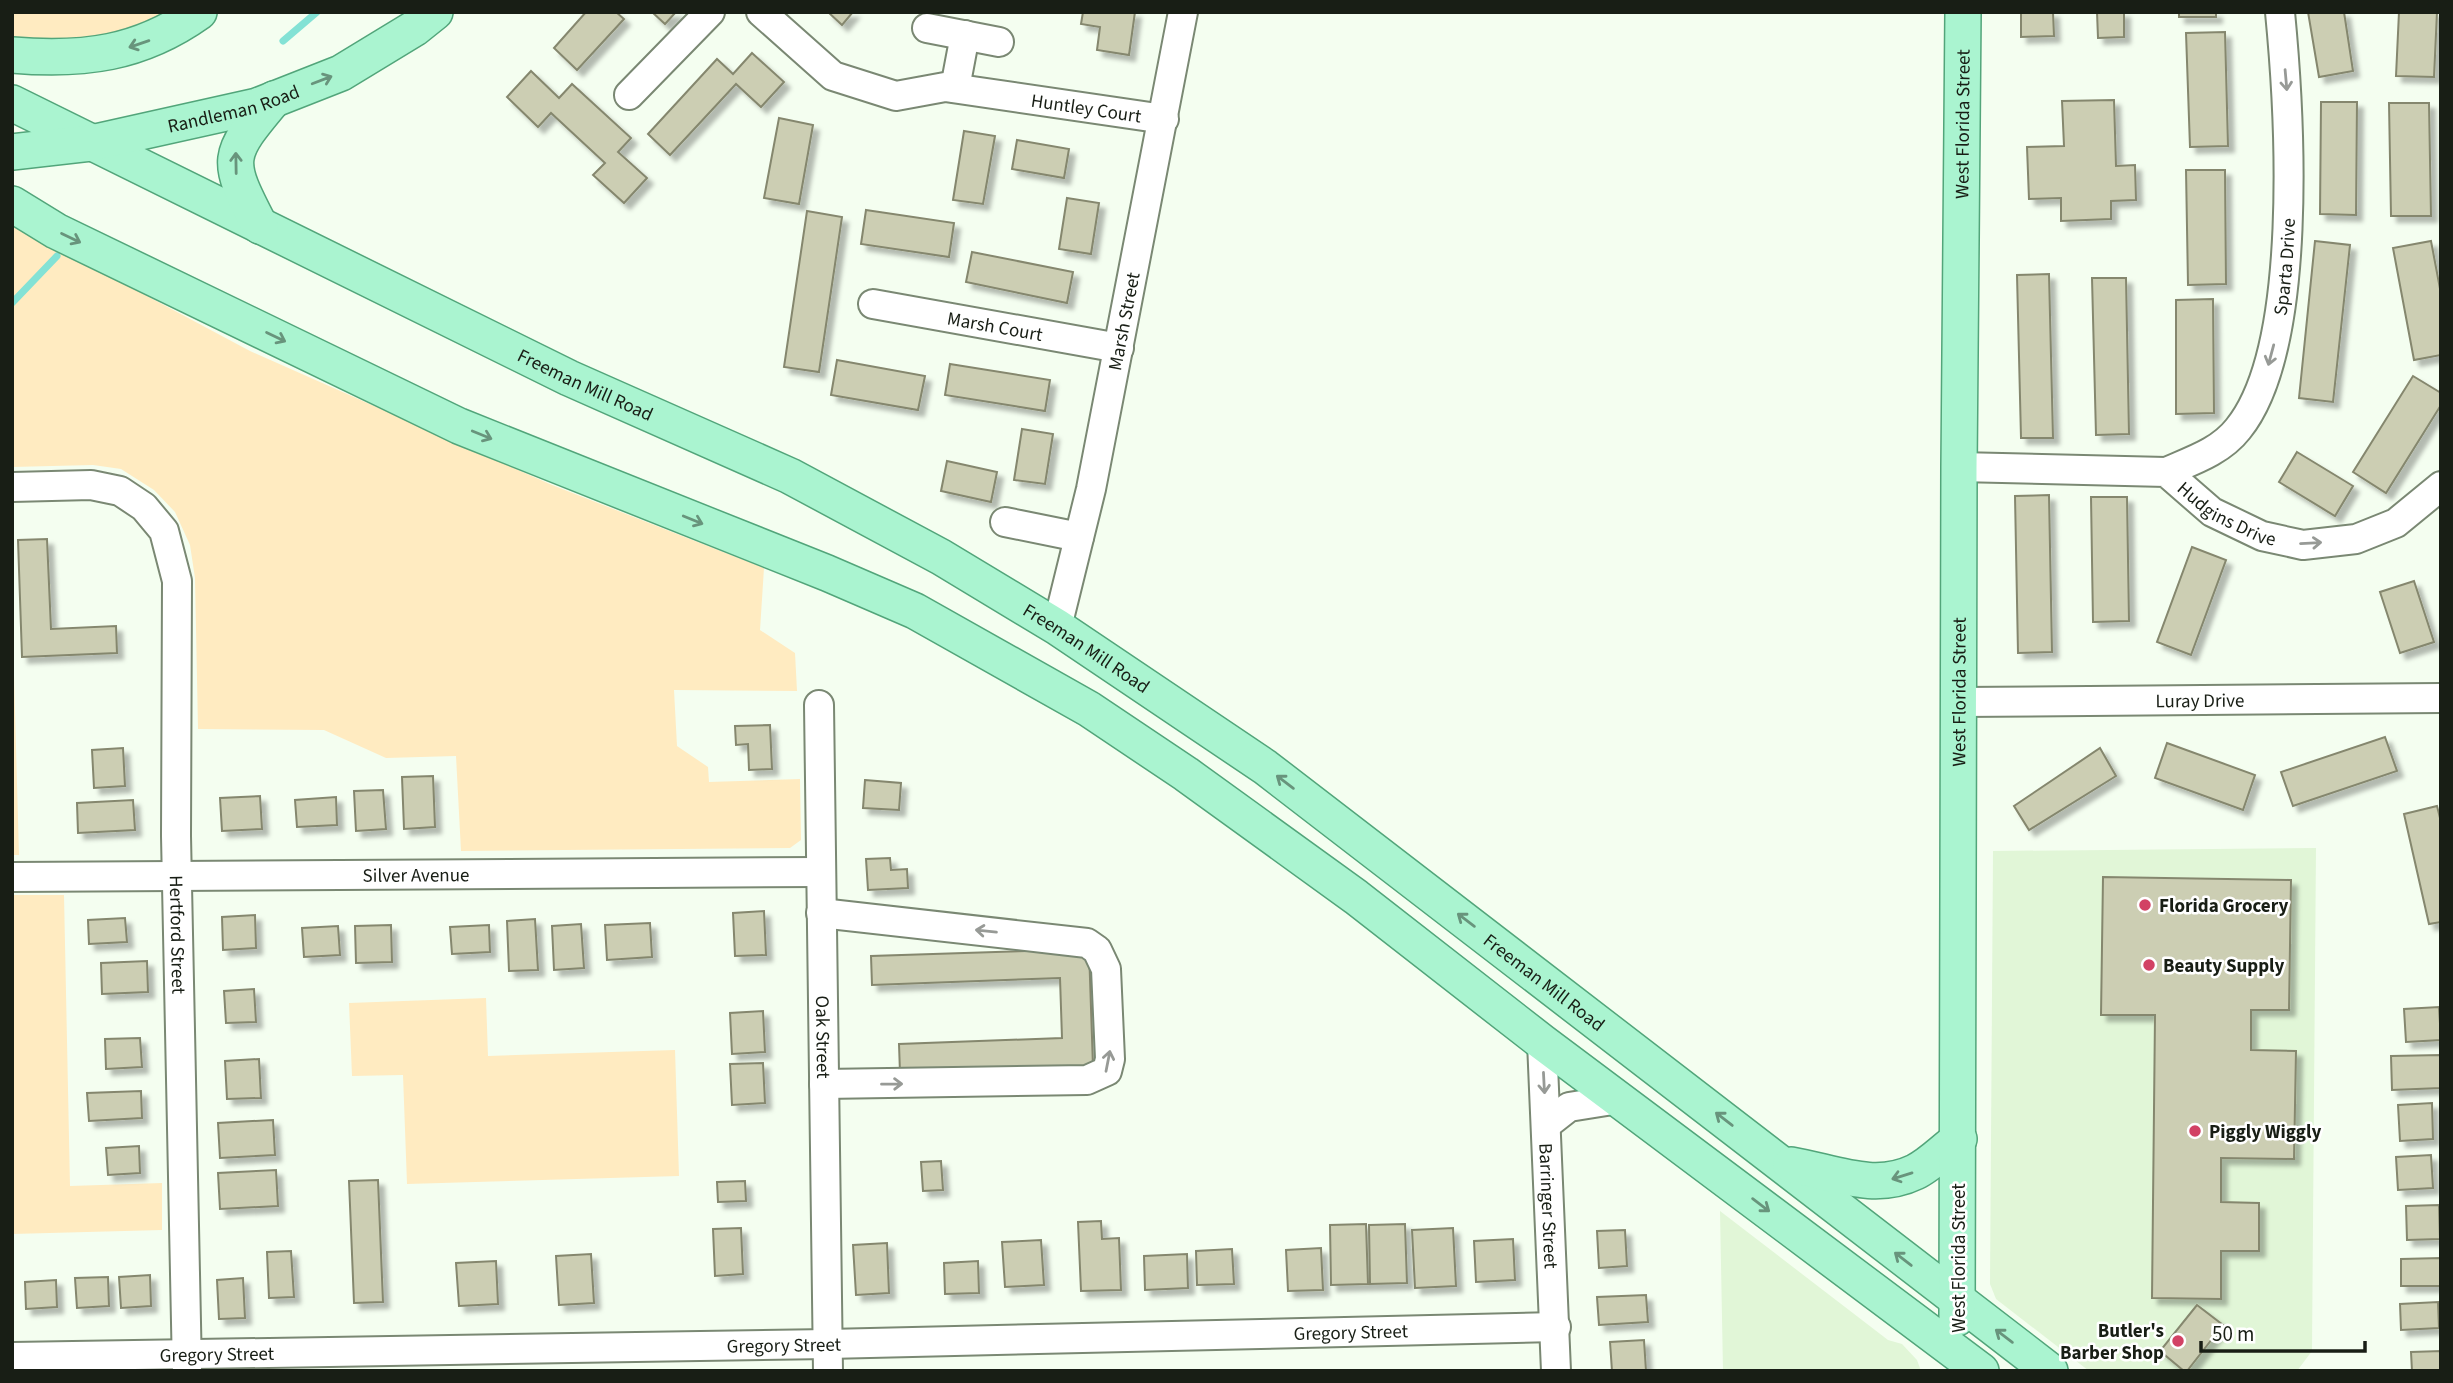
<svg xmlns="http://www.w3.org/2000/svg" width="2453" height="1383" font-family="'Source Sans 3',sans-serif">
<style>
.built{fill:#e1f6d7}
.green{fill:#ffebc1}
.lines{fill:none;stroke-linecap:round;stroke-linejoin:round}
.stream{stroke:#83e2d5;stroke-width:7}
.building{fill:#ccceb3;stroke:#85876e;stroke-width:2;filter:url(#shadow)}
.minor-casing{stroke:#7a8873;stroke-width:32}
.major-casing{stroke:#52a57a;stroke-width:38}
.minor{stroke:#fff;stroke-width:28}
.major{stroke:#aaf4d0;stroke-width:35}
.oneway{stroke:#68947c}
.oneway2{stroke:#979a96}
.poi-dot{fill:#d24264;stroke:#fff;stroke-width:2.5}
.labels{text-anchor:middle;stroke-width:5;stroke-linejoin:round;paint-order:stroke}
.street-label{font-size:19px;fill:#181e15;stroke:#fff}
.poi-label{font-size:19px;font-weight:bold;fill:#181e15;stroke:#fff;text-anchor:start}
</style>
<defs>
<filter id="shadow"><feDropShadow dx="6" dy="6" stdDeviation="2" flood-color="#0004"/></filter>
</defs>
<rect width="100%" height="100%" fill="#f4fef0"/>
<g class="built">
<polygon points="2316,848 2312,1351 2297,1371 2089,1371 1996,1299 1990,1284 1993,851"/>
<polygon points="1720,1211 1888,1340 1902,1344 1917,1360 1921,1371 1723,1371"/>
</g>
<g class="green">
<path d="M 12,12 L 167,12 C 135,27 98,42 62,43 C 45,44 29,43 12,42 Z"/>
<polygon points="12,224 250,351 552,485 764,568 760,630 795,653 797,691 674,690 677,746 708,767 709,782 800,779 801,840 790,848 461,851 456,756 386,758 324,730 198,729 195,578 190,545 175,512 154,490 121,469 93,465 12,467"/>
<polygon points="12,603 19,855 12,855"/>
<polygon points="12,895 64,895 70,1186 162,1183 162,1230 12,1234"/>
<polygon points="486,998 488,1056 675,1050 679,1176 407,1184 403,1075 352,1076 349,1003"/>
</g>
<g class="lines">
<g class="stream">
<polyline points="283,41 317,12"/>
<polyline points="12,303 57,256"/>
</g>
</g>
<g class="building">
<polygon points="586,12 616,12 624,19 577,70 554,48"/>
<polygon points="652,12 676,12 665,24"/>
<polygon points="828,12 853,12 842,25"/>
<polygon points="1083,12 1135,12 1129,55 1097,50 1100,27 1081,24"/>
<polygon points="2021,12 2053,12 2054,36 2021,37"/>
<polygon points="2097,12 2124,12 2124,37 2098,38"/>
<rect x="2179" y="12" width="37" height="5"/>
<polygon points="2308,12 2344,12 2353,71 2319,77"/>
<polygon points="2399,12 2437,12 2434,77 2396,76"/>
<polygon points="2225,32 2228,146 2190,147 2186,33"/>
<polygon points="752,53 784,82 761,107 736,84 670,155 648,134 717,59 733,74"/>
<polygon points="531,71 559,98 572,84 631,138 618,152 647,178 624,203 593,175 605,163 551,113 538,127 507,97"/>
<polygon points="2114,100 2116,166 2135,165 2136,200 2111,201 2111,219 2061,221 2061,198 2029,199 2027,147 2064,146 2062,101"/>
<polygon points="2321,102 2357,102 2356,215 2320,214"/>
<polygon points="2389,103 2429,103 2431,216 2391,216"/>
<polygon points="779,118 813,125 799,204 764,198"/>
<polygon points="964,131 995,136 983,204 953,200"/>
<polygon points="1017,140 1069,149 1064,178 1012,169"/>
<polygon points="2186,170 2225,170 2226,284 2188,285"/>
<polygon points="1067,198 1099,203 1091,254 1059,249"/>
<polygon points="866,210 954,223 949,257 861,244"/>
<polygon points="807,211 842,217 819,372 784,367"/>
<polygon points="2315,241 2350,245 2333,402 2299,398"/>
<polygon points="2431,241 2441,294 2441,355 2414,360 2393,248"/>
<polygon points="972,252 1073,272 1067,303 966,282"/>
<polygon points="2049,274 2053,438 2021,438 2017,275"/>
<polygon points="2092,278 2126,278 2129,434 2096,435"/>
<polygon points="2213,299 2214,413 2176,414 2176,300"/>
<polygon points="837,360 925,376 918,410 831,395"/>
<polygon points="950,364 1050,380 1045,411 945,395"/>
<polygon points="2413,376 2441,393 2441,405 2386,493 2353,472"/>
<polygon points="1022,429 1053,434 1045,484 1014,480"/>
<polygon points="2297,452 2353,486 2335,516 2279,482"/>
<polygon points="947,461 997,472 991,502 941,491"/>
<polygon points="2049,495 2052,652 2018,653 2015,496"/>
<polygon points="2091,497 2127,497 2129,621 2093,622"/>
<polygon points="47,539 51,629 116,626 117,653 22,657 18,540"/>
<polygon points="2192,547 2226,560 2191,655 2157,642"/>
<polygon points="2414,581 2434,642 2400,653 2380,592"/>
<polygon points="770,725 772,769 749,770 748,744 736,745 735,726"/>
<polygon points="2385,737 2397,771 2293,806 2281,772"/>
<polygon points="2167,743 2255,775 2243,810 2155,778"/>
<polygon points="123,748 125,786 94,788 92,750"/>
<polygon points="2100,748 2116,776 2029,830 2014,806"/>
<polygon points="433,776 435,827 404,829 402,777"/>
<polygon points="865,780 901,783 899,810 863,808"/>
<polygon points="383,790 386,829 356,831 354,791"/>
<polygon points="260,796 262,829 222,831 220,798"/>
<polygon points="336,797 337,825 297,827 295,800"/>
<polygon points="133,800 135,830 78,833 77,803"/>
<polygon points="2437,806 2441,822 2441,922 2429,924 2404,814"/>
<polygon points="890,858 891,870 907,869 908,888 868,890 866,859"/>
<polygon points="2103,877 2291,880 2289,1010 2251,1010 2251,1050 2296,1051 2294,1159 2221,1158 2221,1202 2259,1203 2259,1251 2221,1251 2221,1299 2152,1298 2155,1015 2101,1015"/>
<polygon points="764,911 766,955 735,956 733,913"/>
<polygon points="255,915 256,948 223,950 222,917"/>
<polygon points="125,918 127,942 89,944 88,920"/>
<polygon points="535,919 538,970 509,971 507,921"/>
<polygon points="650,923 652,957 607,960 605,925"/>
<polygon points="581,924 584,968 554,970 552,926"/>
<polygon points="391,925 392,962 356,963 355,926"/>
<polygon points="489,925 490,952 452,954 450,927"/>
<polygon points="338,926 340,955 304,957 302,928"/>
<polygon points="1089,949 1093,1067 900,1073 899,1044 1062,1038 1060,978 872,985 871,956"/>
<polygon points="147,961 148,992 102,994 101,963"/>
<polygon points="254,989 256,1022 226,1023 224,991"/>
<polygon points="2439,1007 2441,1040 2406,1042 2404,1009"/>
<polygon points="763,1011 765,1052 732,1054 730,1013"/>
<polygon points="140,1038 142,1067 106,1069 105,1039"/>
<polygon points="2441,1055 2441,1088 2392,1090 2391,1056"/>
<polygon points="259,1059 261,1098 227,1099 225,1061"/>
<polygon points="763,1063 765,1103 732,1105 730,1064"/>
<polygon points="141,1091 142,1118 89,1121 87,1093"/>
<polygon points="2432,1103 2433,1139 2400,1141 2398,1105"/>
<polygon points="273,1120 275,1155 220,1158 218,1123"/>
<polygon points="139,1146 140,1173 108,1175 106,1148"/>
<polygon points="2431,1155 2433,1188 2398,1190 2396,1157"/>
<polygon points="941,1161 943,1190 923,1191 921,1162"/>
<polygon points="276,1170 278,1206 220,1209 218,1173"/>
<polygon points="378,1180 383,1302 354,1303 349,1181"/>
<polygon points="745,1181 746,1201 718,1202 717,1182"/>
<polygon points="2439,1205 2440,1239 2407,1240 2406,1206"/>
<polygon points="1101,1221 1102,1239 1119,1238 1121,1290 1081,1291 1078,1222"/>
<polygon points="1366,1224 1368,1284 1331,1285 1330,1225"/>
<polygon points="1405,1224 1407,1283 1370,1284 1369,1225"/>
<polygon points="741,1228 743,1274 715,1276 713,1229"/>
<polygon points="1453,1228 1456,1286 1415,1288 1412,1230"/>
<polygon points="1625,1230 1627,1266 1599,1268 1597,1231"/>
<polygon points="1513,1239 1515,1280 1476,1282 1474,1241"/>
<polygon points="1041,1240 1044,1285 1005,1287 1002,1242"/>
<polygon points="887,1243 889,1293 856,1295 853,1245"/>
<polygon points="1321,1248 1323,1290 1288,1291 1286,1250"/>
<polygon points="1232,1249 1234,1284 1197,1285 1196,1251"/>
<polygon points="291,1251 294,1297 269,1298 267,1252"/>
<polygon points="591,1254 594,1303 559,1305 556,1256"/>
<polygon points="1187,1254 1188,1288 1145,1290 1144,1256"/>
<polygon points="2441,1258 2441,1286 2401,1286 2401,1259"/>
<polygon points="496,1261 498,1304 459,1306 456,1263"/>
<polygon points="978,1261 979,1293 945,1294 944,1263"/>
<polygon points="150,1275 151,1306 121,1308 119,1277"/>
<polygon points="108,1277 109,1306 77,1308 75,1278"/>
<polygon points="243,1278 245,1318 219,1319 217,1280"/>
<polygon points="56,1280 57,1307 26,1309 25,1282"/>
<polygon points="1646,1295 1648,1322 1599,1325 1597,1297"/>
<polygon points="2438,1302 2439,1328 2401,1330 2400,1304"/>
<polygon points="2197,1305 2223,1325 2187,1371 2184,1371 2160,1351"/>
<polygon points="1644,1340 1646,1371 1612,1371 1610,1342"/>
<polygon points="2441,1351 2441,1371 2412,1371 2411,1352"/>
</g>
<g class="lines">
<defs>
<g id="minor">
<path id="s1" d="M 761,12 L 833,76 L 896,96 L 945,87 L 1164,119"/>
<polyline points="927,28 999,42"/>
<polyline points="955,88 965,35"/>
<polyline points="629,95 710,12"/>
<path id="s2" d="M 873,304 L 1119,348"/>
<path id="s3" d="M 1959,467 L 2166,472 L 2212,512 L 2262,536 L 2303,545 L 2356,539 L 2396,523 L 2441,486"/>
<path id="s4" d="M 2166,472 C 2191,461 2220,452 2238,429 C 2304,348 2290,115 2280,12"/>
<path id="s5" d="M 12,487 L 91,485 L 120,491 L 144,507 L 164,531 L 177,581 L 176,836 L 187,1371"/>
<polyline points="1005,522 1079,537"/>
<path id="s6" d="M 1057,627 L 1091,489 L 1183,12"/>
<path id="s7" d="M 1960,702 L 2441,698"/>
<path id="s8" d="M 819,705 L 828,1371"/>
<path id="s9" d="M 12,877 L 821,872"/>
<polyline points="821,913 1087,943 1097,950 1106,969 1110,1059 1107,1071 1087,1080 824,1084"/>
<path id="s10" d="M 1542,1042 L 1556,1371"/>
<polyline points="1546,1125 1569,1107 1619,1099"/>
<path id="s11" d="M 12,1357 L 828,1344 L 1556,1327"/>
</g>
<g id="major">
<path d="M 12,55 C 83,61 140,54 199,12"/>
<path id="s12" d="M 12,103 L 569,378 L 790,476 L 941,557 L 1057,627 L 1265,767 L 2050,1371"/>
<path id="s13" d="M 12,152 L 91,143 L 257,106 L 341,73 L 415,28 L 435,12"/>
<polyline points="12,204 56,231 459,426 827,573 915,611 1089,709 1186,774 1356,897 1542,1042 1981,1371"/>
<path d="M 260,226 C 225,159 226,156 274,99"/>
<path d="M 1791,1165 C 1833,1172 1874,1192 1915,1172 C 1930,1165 1945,1149 1959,1139"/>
<path id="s14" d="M 1957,1318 L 1959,467 L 1963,12"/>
</g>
</defs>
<use href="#minor" class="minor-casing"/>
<use href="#major" class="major-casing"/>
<use href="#minor" class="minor"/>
<use href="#major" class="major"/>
</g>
<defs><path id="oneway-shaft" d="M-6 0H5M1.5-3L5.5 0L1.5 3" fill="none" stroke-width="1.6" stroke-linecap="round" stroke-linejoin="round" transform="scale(1.75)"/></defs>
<g class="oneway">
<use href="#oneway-shaft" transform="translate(139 44) rotate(161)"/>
<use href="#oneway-shaft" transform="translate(322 80) rotate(-21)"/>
<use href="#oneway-shaft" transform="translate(236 163) rotate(-91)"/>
<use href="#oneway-shaft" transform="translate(71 238) rotate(26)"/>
<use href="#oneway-shaft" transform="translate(276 337) rotate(26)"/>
<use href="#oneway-shaft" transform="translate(482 435) rotate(22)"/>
<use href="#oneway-shaft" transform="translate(693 520) rotate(22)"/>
<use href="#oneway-shaft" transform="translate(1285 782) rotate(-143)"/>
<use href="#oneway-shaft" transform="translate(1466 920) rotate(-143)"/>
<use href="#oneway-shaft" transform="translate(1724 1119) rotate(-142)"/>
<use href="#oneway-shaft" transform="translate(1902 1176) rotate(163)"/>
<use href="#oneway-shaft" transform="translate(1761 1205) rotate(37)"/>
<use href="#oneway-shaft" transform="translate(1903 1259) rotate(-142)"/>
<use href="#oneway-shaft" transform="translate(2004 1336) rotate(-143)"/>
</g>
<g class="oneway2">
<use href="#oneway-shaft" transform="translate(2286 80) rotate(85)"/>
<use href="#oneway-shaft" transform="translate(2271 355) rotate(105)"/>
<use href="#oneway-shaft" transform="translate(2311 543) rotate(-3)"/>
<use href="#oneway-shaft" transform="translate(986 931) rotate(-174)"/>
<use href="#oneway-shaft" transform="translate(1108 1061) rotate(-79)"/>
<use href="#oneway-shaft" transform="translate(1544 1083) rotate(87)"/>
<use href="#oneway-shaft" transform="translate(892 1084) rotate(-1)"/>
</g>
<g class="poi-dot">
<circle cx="2145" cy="905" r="7"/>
<circle cx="2149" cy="965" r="7"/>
<circle cx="2195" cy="1131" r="7"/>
<circle cx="2178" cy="1341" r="7"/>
</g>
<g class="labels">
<g class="street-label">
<text dy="7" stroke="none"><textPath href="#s13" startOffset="226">Randleman Road</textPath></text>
<text dy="7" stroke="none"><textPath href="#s1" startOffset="355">Huntley Court</textPath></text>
<text dy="7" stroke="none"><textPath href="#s14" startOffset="1194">West Florida Street</textPath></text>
<text dy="7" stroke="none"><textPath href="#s4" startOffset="256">Sparta Drive</textPath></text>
<text dy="7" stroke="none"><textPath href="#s6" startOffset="313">Marsh Street</textPath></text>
<text dy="7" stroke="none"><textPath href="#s2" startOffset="124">Marsh Court</textPath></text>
<text dy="7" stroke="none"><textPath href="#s12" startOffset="639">Freeman Mill Road</textPath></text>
<text dy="7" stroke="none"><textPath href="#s3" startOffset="282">Hudgins Drive</textPath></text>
<text dy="7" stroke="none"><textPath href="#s12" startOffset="1206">Freeman Mill Road</textPath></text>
<text dy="7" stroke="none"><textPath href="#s14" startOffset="626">West Florida Street</textPath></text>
<text dy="7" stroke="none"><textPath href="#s7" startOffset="240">Luray Drive</textPath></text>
<text dy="7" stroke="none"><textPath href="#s9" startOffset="404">Silver Avenue</textPath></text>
<text dy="7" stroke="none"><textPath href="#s5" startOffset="574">Hertford Street</textPath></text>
<text dy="7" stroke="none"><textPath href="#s12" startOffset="1773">Freeman Mill Road</textPath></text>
<text dy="7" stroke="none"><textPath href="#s8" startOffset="332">Oak Street</textPath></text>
<text dy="7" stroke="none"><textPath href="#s10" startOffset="164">Barringer Street</textPath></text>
<text transform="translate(1958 1258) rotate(-90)" y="7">West Florida Street</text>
<text dy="7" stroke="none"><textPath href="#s11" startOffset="1339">Gregory Street</textPath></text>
<text dy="7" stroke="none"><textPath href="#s11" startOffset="772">Gregory Street</textPath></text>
<text dy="7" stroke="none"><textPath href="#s11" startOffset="205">Gregory Street</textPath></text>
</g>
<g class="poi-label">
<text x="2159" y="912">Florida Grocery</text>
<text x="2163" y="972">Beauty Supply</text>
<text x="2209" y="1138">Piggly Wiggly</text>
<text x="2164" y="1337" text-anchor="end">Butler's<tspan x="2164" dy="22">Barber Shop</tspan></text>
</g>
</g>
<rect width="2453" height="1383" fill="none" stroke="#181e15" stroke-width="28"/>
<path d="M2201 1341v10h164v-10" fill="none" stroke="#181e15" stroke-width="3.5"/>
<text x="2212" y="1341" font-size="21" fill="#181e15" stroke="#ffffff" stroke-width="5" paint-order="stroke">50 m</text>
</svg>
